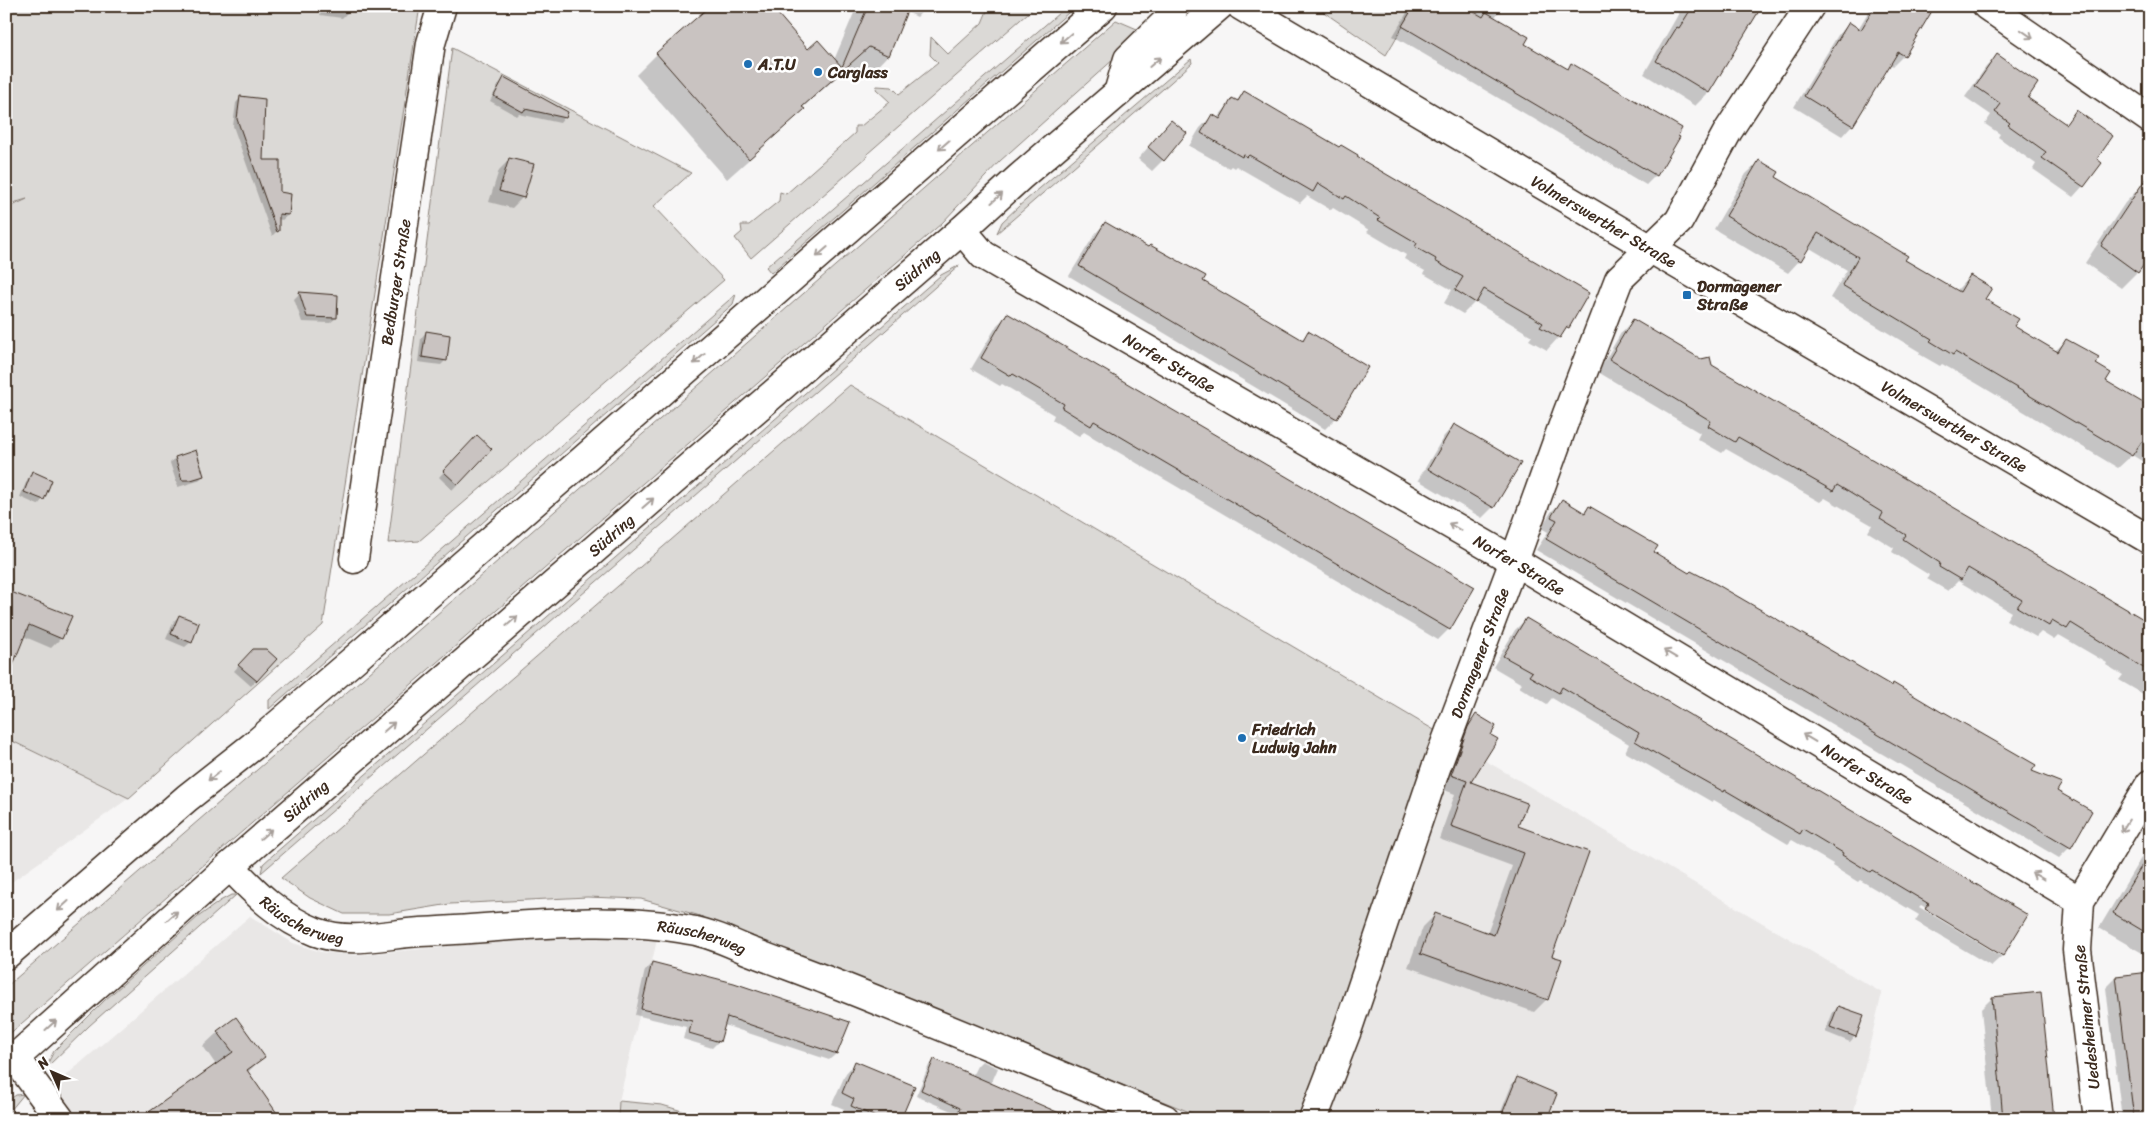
<svg xmlns="http://www.w3.org/2000/svg" width="2156" height="1125" font-family="Sriracha,sans-serif">
<style>
.built{fill:#e9e7e6}
.green{fill:#dbd9d6;stroke:#8b827a}
.shadow{fill:#0003;fill-rule:evenodd}
.building{fill:#c9c3c1;stroke:#3b2a1e}
.lines{fill:none;stroke-linecap:round;stroke-linejoin:round}
.street-casing{stroke:#3b2a1e;stroke-width:31}
.primary-casing{stroke:#3b2a1e;stroke-width:31}
.street{stroke:#fff;stroke-width:28}
.primary{stroke:#fff;stroke-width:28}
.oneway{stroke:#a79f9a}
.poi-dot{fill:#1f6fb2;stroke:#fff;stroke-width:2}
.labels{text-anchor:middle;stroke-width:5;stroke-linejoin:round;paint-order:stroke}
.poi-label{font-size:16px;font-weight:bold;fill:#3b2a1e;stroke:#fff;text-anchor:start}
.street-label{font-size:16px;fill:#3b2a1e;stroke:#fff}
</style>
<rect width="100%" height="100%" fill="#f7f6f6"/>
<filter id="ink" filterUnits="userSpaceOnUse"><feTurbulence type="fractalNoise" baseFrequency=".02" numOctaves="2"/><feDisplacementMap in="SourceGraphic" scale="10" xChannelSelector="R" yChannelSelector="G"/><feConvolveMatrix kernelMatrix="1 2 1 2 8 2 1 2 1" color-interpolation-filters="sRGB"/></filter>
<g filter="url(#ink)">
<g class="built">
<polygon points="6,738 129,798 6,886"/>
<polygon points="1457,744 1882,993 1852,1119 1323,1119"/>
<polygon points="250,916 293,943 321,952 355,955 597,933 657,940 619,1101 618,1119 77,1119 54,1086"/>
</g>
<g class="green">
<polygon points="6,6 420,6 323,625 129,798 6,738 6,209 27,199 6,205"/>
<polygon points="989,6 1036,6 867,154 868,156 751,258 735,238 742,232 741,225 749,225 779,201 780,192 786,194 855,133 855,126 861,126 890,102 876,89 877,86 892,87 899,94 938,63 930,55 931,37 948,54 982,23"/>
<polygon points="1067,6 1076,6 771,273 766,267"/>
<polygon points="1315,6 1415,6 1386,55"/>
<polygon points="1116,20 1144,32 1000,161 942,223 6,1037 6,987 443,609"/>
<polygon points="452,48 691,173 654,206 724,280 419,541 388,543"/>
<polygon points="1191,59 1192,63 1171,82 997,233 1002,222 1019,206"/>
<polygon points="960,265 869,345 261,873 263,864 274,854 941,275"/>
<polygon points="736,294 733,304 269,709 269,700"/>
<polygon points="850,385 1446,737 1308,1119 1207,1119 697,915 641,899 587,897 450,904 389,914 344,914 310,898 281,878"/>
<polygon points="231,895 236,895 89,1026 45,1069 54,1051 105,1000 198,917 220,901"/>
<polygon points="24,1094 6,1116 6,1102 16,1095"/>
<polygon points="619,1101 662,1105 709,1119 618,1119"/>
</g>
<g class="shadow">
<polygon points="321,6 348,6 347,13 342,18 320,15"/>
<polygon points="356,6 391,6 385,12"/>
<polygon points="857,6 927,6 917,17 905,11 888,55 867,77 847,68 802,108 803,109 782,130 727,179 636,75 657,54 808,51 834,60"/>
<polygon points="1411,6 1490,6 1499,11 1494,19 1523,45 1566,70 1572,65 1656,175 1646,185 1393,36"/>
<polygon points="1683,6 1761,6 1708,93 1695,106 1644,74"/>
<polygon points="1872,6 1927,6 1904,55 1893,66 1889,64 1852,125 1842,136 1794,107 1838,35 1849,24 1858,29"/>
<polygon points="2033,6 2052,6 2044,14"/>
<polygon points="1997,56 2027,98 2065,124 2077,112 2096,159 2083,186 2073,197 2033,169 2036,164 1998,137 2000,134 1985,124 1991,115 1965,97 1986,67"/>
<polygon points="504,79 565,117 560,123 519,114 517,116 490,101 499,84"/>
<polygon points="1244,93 1356,157 1568,327 1547,350 1529,340 1532,336 1475,302 1463,314 1444,303 1452,290 1424,274 1425,271 1404,259 1406,255 1367,232 1369,230 1333,208 1331,210 1307,196 1300,203 1236,166 1234,168 1231,166 1229,168 1189,146 1200,128 1212,116 1216,119 1233,100 1236,101"/>
<polygon points="241,97 261,161 278,193 289,195 288,215 282,220 278,219 277,231 272,236 233,126 236,103"/>
<polygon points="1171,121 1163,160 1152,171 1138,159"/>
<polygon points="510,159 523,197 512,208 489,202 499,170"/>
<polygon points="1759,162 1775,178 1956,291 1970,276 1984,299 2013,326 2055,351 2067,340 2094,364 2105,381 2150,408 2150,466 2132,455 2118,468 1976,383 1942,364 1940,366 1919,354 1920,352 1830,298 1847,270 1808,247 1800,260 1788,273 1714,229 1746,174"/>
<polygon points="2141,186 2137,272 2121,288 2085,263 2125,203"/>
<polygon points="1105,223 1301,340 1308,333 1366,368 1336,418 1325,429 1069,276 1095,234"/>
<polygon points="299,294 336,296 336,318 330,323 302,322 294,299"/>
<polygon points="1008,315 1449,629 1438,640 1084,432 1079,436 1052,420 1054,415 1002,384 1000,386 971,369 997,325"/>
<polygon points="1633,320 2150,625 2150,698 2119,680 2123,675 2106,665 2107,663 2059,635 2054,640 2041,632 2036,637 2006,620 2011,612 1958,581 1948,591 1927,579 1929,575 1892,552 1894,548 1868,532 1872,525 1825,498 1820,502 1726,449 1722,453 1697,439 1700,433 1598,372 1621,333"/>
<polygon points="426,332 446,360 441,365 418,362 421,338"/>
<polygon points="1454,425 1519,463 1493,507 1482,518 1418,480 1444,436"/>
<polygon points="477,436 491,449 452,490 439,477"/>
<polygon points="195,452 203,476 198,481 178,487 170,463 175,458"/>
<polygon points="33,473 43,499 38,505 20,497 28,478"/>
<polygon points="1562,501 1583,513 1589,507 1652,552 2030,772 2055,791 2070,847 2059,858 1536,550 1548,532 1541,528 1551,512"/>
<polygon points="6,591 61,638 51,648 23,636 9,657 6,656"/>
<polygon points="179,616 191,642 185,647 166,639 174,621"/>
<path d="M 1526,619 L 2026,916 L 2002,956 L 1991,966 L 1915,921 L 1919,915 L 1860,880 L 1858,882 L 1832,866 L 1833,864 L 1792,840 L 1788,844 L 1714,800 L 1712,802 L 1625,752 L 1629,744 L 1552,698 L 1547,704 L 1519,687 L 1522,684 L 1493,667 L 1515,630 ZM 1921,905 L 2001,954 L 2001,956 L 1919,907 Z"/>
<polygon points="248,655 275,659 251,686 234,671"/>
<polygon points="1477,716 1469,783 1516,827 1588,853 1550,956 1561,960 1546,1000 1534,1012 1408,967 1423,927 1435,915 1487,934 1512,866 1439,839 1455,794 1439,788 1464,728"/>
<polygon points="2150,843 2150,948 2144,954 2099,928"/>
<polygon points="652,963 836,1054 829,1060 724,1025 719,1041 712,1048 683,1039 686,1027 635,1015 645,970"/>
<polygon points="2117,977 2150,1119 2122,1119 2106,988"/>
<polygon points="1992,998 2053,1119 1992,1119 1981,1009"/>
<polygon points="1838,1007 1855,1036 1850,1042 1825,1032 1833,1012"/>
<polygon points="218,1032 263,1057 247,1073 216,1065 203,1046"/>
<polygon points="935,1060 972,1076 977,1066 982,1061 998,1068 991,1084 1073,1119 953,1119 956,1113 916,1096 929,1065"/>
<polygon points="856,1062 900,1119 847,1119 841,1116 844,1109 832,1104 846,1073"/>
<polygon points="1518,1079 1546,1119 1498,1119 1512,1084"/>
</g>
<g class="building">
<polygon points="710,6 771,6 808,49 818,40 842,67 868,6 909,6 889,56 869,47 802,107 805,109 749,159 656,53"/>
<polygon points="1414,6 1464,6 1483,17 1486,12 1529,37 1525,44 1568,69 1571,63 1682,128 1678,136 1680,137 1657,176 1402,26"/>
<polygon points="1693,6 1762,6 1709,93 1656,61 1677,27 1679,28"/>
<polygon points="1875,6 1935,6 1905,56 1898,52 1853,126 1804,96 1849,22 1861,30"/>
<polygon points="1997,54 2038,83 2028,98 2066,124 2076,110 2113,136 2097,159 2102,163 2084,187 2042,158 2046,152 2008,125 2010,123 1995,112 2001,104 1975,86"/>
<polygon points="504,77 568,112 566,118 525,109 523,112 494,96"/>
<polygon points="1244,91 1339,147 1341,145 1358,155 1357,157 1589,293 1569,328 1567,327 1560,338 1540,327 1543,323 1484,289 1476,303 1455,290 1463,277 1435,261 1436,259 1415,247 1417,243 1378,220 1380,218 1346,196 1344,199 1318,183 1313,192 1249,155 1247,157 1243,154 1242,157 1201,133 1212,114 1220,119 1232,98 1238,101"/>
<polygon points="240,96 265,99 263,160 280,160 280,192 291,194 289,215 279,214 279,231 277,232 237,119"/>
<polygon points="1171,120 1187,133 1164,161 1148,147"/>
<polygon points="509,158 534,164 524,198 499,191"/>
<polygon points="1759,160 1779,172 1776,177 1908,256 1905,260 1960,292 1970,275 1992,288 1985,299 2019,319 2014,326 2058,352 2066,339 2099,357 2096,364 2111,373 2106,381 2150,407 2150,446 2142,441 2132,456 1988,371 1955,352 1953,355 1930,341 1932,339 1842,285 1858,257 1818,233 1801,261 1726,216"/>
<polygon points="2150,172 2150,256 2138,273 2101,246"/>
<polygon points="1105,222 1148,247 1150,245 1206,276 1203,281 1303,340 1308,331 1368,367 1337,419 1079,266"/>
<polygon points="299,292 338,295 337,318 307,317"/>
<polygon points="1007,313 1475,587 1450,630 1094,421 1091,426 1062,408 1064,404 1013,374 1011,376 981,358"/>
<polygon points="1633,319 1701,359 1710,357 1712,365 2150,623 2150,672 2071,623 2067,629 2052,620 2049,626 2027,613 2017,607 2022,600 1968,568 1961,580 1939,567 1940,563 1903,539 1906,535 1880,519 1883,513 1837,485 1833,491 1738,437 1735,442 1708,426 1711,421 1609,359"/>
<polygon points="426,331 450,335 447,361 422,357"/>
<polygon points="1454,424 1521,463 1494,508 1428,469"/>
<polygon points="477,435 492,449 458,485 443,471"/>
<polygon points="196,450 204,476 191,480 182,480 175,457"/>
<polygon points="32,471 52,480 44,500 24,492"/>
<polygon points="1562,499 1585,513 1589,506 1658,546 1654,552 1689,573 1691,571 1718,585 1892,686 1893,683 1943,713 1944,712 2036,765 2032,771 2062,783 2057,791 2092,811 2071,848 1546,539 1557,520 1551,517"/>
<polygon points="6,590 72,616 62,639 29,625 7,680"/>
<polygon points="179,615 199,623 192,643 171,634"/>
<polygon points="1526,618 2028,915 2003,956 1925,909 1929,904 1872,870 1870,872 1842,855 1843,853 1803,829 1800,834 1725,790 1724,792 1658,755 1635,741 1639,733 1562,687 1559,693 1529,676 1532,672 1503,656"/>
<polygon points="253,649 266,649 277,659 257,681 238,665"/>
<polygon points="1476,714 1496,726 1491,735 1498,739 1471,782 1527,803 1518,826 1589,852 1552,956 1562,959 1548,1000 1420,954 1435,913 1494,935 1524,853 1451,826 1467,781 1451,775 1468,727"/>
<polygon points="2150,852 2150,935 2113,913"/>
<polygon points="652,962 734,983 850,1022 837,1054 727,1017 720,1042 689,1033 692,1021 641,1009"/>
<polygon points="2150,972 2150,1119 2134,1119 2116,976"/>
<polygon points="2041,992 2054,1119 2003,1119 1992,997"/>
<polygon points="1838,1006 1864,1015 1856,1037 1830,1027"/>
<polygon points="236,1017 265,1057 247,1070 281,1119 139,1119 233,1052 217,1031"/>
<polygon points="934,1059 954,1067 1073,1119 955,1119 960,1108 921,1090"/>
<polygon points="855,1061 915,1086 901,1119 880,1119 851,1106 854,1099 842,1093"/>
<polygon points="1517,1077 1557,1094 1547,1119 1500,1119"/>
</g>
<g class="lines">
<defs>
<g id="street">
<path id="s1" d="M 1241,6 L 1651,249 L 2150,540"/>
<polyline points="1987,6 2150,119"/>
<path id="s2" d="M 962,230 L 983,255 L 1514,561 L 2080,901"/>
<path id="s3" d="M 354,559 L 431,43 L 442,6"/>
<path id="s4" d="M 230,866 C 255,893 280,918 316,932 C 351,945 385,934 420,932 C 507,928 605,914 690,930 C 709,933 729,942 747,950 C 775,961 803,971 831,982 C 943,1026 1054,1073 1165,1119"/>
<polyline points="15,1058 60,1119"/>
<path id="s5" d="M 1313,1119 L 1348,1028 L 1436,768 L 1514,561 L 1567,414 L 1619,279 L 1679,221 L 1728,131 L 1810,6"/>
<polyline points="2098,1119 2077,950 2080,901 2150,784"/>
</g>
<g id="primary">
<polyline points="1118,93 1128,59 1170,18 1175,6"/>
<polyline points="6,955 187,798 253,746 357,657 1103,6"/>
<path id="s6" d="M 6,1066 L 230,866 L 962,230 L 1020,177 L 1219,6"/>
</g>
</defs>
<use href="#street" class="street-casing"/>
<use href="#primary" class="primary-casing"/>
<use href="#street" class="street"/>
<use href="#primary" class="primary"/>
</g>
<defs><path id="oneway-shaft" d="M-6 0H5M1.5-3L5.5 0L1.5 3" fill="none" stroke-width="1.6" stroke-linecap="round" stroke-linejoin="round" transform="scale(1.25)"/></defs>
<g class="oneway">
<use href="#oneway-shaft" transform="translate(2027 34) rotate(35)"/>
<use href="#oneway-shaft" transform="translate(1066 38) rotate(139)"/>
<use href="#oneway-shaft" transform="translate(1155 62) rotate(-41)"/>
<use href="#oneway-shaft" transform="translate(944 145) rotate(139)"/>
<use href="#oneway-shaft" transform="translate(997 198) rotate(-42)"/>
<use href="#oneway-shaft" transform="translate(822 252) rotate(139)"/>
<use href="#oneway-shaft" transform="translate(699 359) rotate(139)"/>
<use href="#oneway-shaft" transform="translate(648 503) rotate(-41)"/>
<use href="#oneway-shaft" transform="translate(1455 527) rotate(-150)"/>
<use href="#oneway-shaft" transform="translate(512 621) rotate(-41)"/>
<use href="#oneway-shaft" transform="translate(1670 654) rotate(-149)"/>
<use href="#oneway-shaft" transform="translate(389 727) rotate(-41)"/>
<use href="#oneway-shaft" transform="translate(1809 738) rotate(-149)"/>
<use href="#oneway-shaft" transform="translate(214 776) rotate(142)"/>
<use href="#oneway-shaft" transform="translate(2125 826) rotate(121)"/>
<use href="#oneway-shaft" transform="translate(266 834) rotate(-41)"/>
<use href="#oneway-shaft" transform="translate(2038 876) rotate(-149)"/>
<use href="#oneway-shaft" transform="translate(63 906) rotate(138)"/>
<use href="#oneway-shaft" transform="translate(172 916) rotate(-41)"/>
<use href="#oneway-shaft" transform="translate(51 1025) rotate(-42)"/>
</g>
</g>
<g class="poi-dot">
<circle cx="748" cy="64" r="5"/>
<circle cx="818" cy="72" r="5"/>
<rect x="1682" y="290" width="10" height="10" rx="2.5"/>
<circle cx="1242" cy="738" r="5"/>
</g>
<g class="labels">
<g class="poi-label">
<text x="758" y="70">A.T.U</text>
<text x="828" y="78">Carglass</text>
<text x="1697" y="292">Dormagener<tspan x="1697" dy="18">Straße</tspan></text>
<text x="1252" y="735">Friedrich<tspan x="1252" dy="18">Ludwig Jahn</tspan></text>
</g>
<g class="street-label">
<text dy="6" stroke="none"><textPath href="#s1" startOffset="422">Volmerswerther Straße</textPath></text>
<text dy="6" stroke="none"><textPath href="#s6" startOffset="1210">Südring</textPath></text>
<text dy="6" stroke="none"><textPath href="#s3" startOffset="280">Bedburger Straße</textPath></text>
<text dy="6" stroke="none"><textPath href="#s2" startOffset="248">Norfer Straße</textPath></text>
<text dy="6" stroke="none"><textPath href="#s1" startOffset="828">Volmerswerther Straße</textPath></text>
<text dy="6" stroke="none"><textPath href="#s6" startOffset="805">Südring</textPath></text>
<text dy="6" stroke="none"><textPath href="#s2" startOffset="652">Norfer Straße</textPath></text>
<text dy="6" stroke="none"><textPath href="#s5" startOffset="495">Dormagener Straße</textPath></text>
<text dy="6" stroke="none"><textPath href="#s2" startOffset="1058">Norfer Straße</textPath></text>
<text dy="6" stroke="none"><textPath href="#s6" startOffset="400">Südring</textPath></text>
<text dy="6" stroke="none"><textPath href="#s4" startOffset="92">Räuscherweg</textPath></text>
<text dy="6" stroke="none"><textPath href="#s4" startOffset="498">Räuscherweg</textPath></text>
<text transform="translate(2086 1017) rotate(-96)" y="6">Uedesheimer Straße</text>
</g>
</g>
<rect width="2156" height="1125" fill="none" stroke="#fff" stroke-width="25"/>
<rect x="12" y="12" width="2131" height="1100" fill="none" stroke="#3b2a1e" stroke-width="2" filter="url(#ink)"/>
<g transform="translate(52 1072) rotate(315)" stroke="#ffffff" stroke-width="4" paint-order="stroke">
<path d="M0-4L9 19L0 12L-9 19Z" fill="#3b2a1e"/>
<text y="-8" font-size="14" font-weight="bold" text-anchor="middle" fill="#3b2a1e">N</text>
</g>
</svg>
